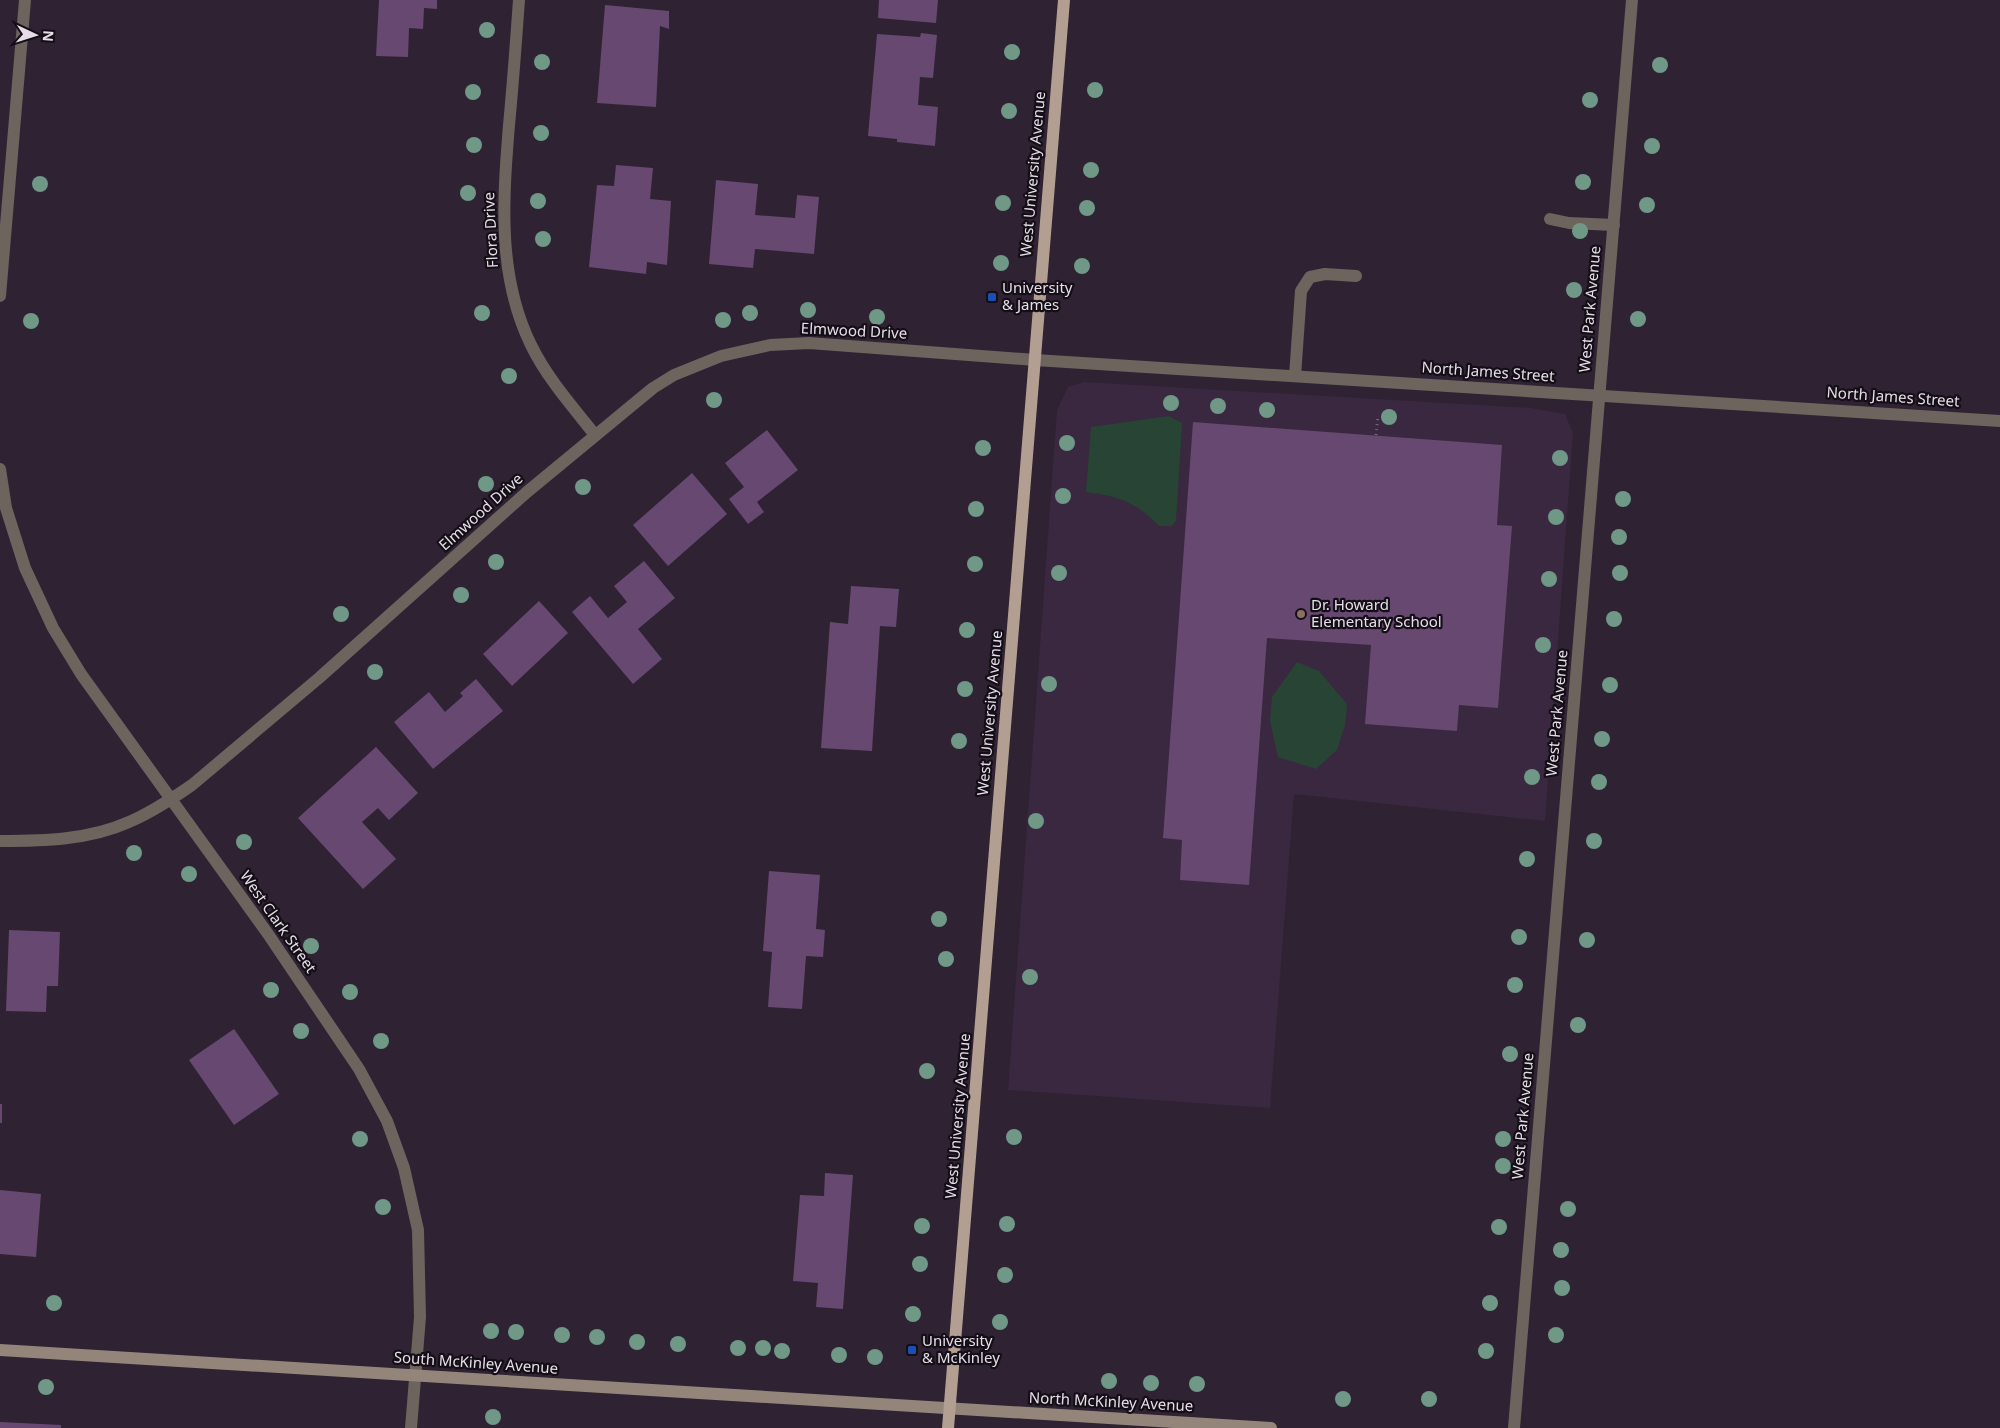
<svg xmlns="http://www.w3.org/2000/svg" width="2000" height="1428" font-family="'Noto Sans',sans-serif">
<style>
.built{fill:#39283f}
.green{fill:#274435}
.building{fill:#674870}
.lines{fill:none;stroke-linecap:round;stroke-linejoin:round}
.path{stroke:#7a6f7e;stroke-width:3;stroke-dasharray:1 4;stroke-linecap:butt}
.lane{stroke:#6d645d;stroke-width:12}
.street{stroke:#6d645d;stroke-width:12}
.secondary{stroke:#94857a;stroke-width:12}
.primary{stroke:#b39f91;stroke-width:12}
.tree{fill:#6f9887}
.transit-dot{fill:#1a4fb4;stroke:#140e16;stroke-width:2}
.education-dot{fill:#8d6e63;stroke:#140e16;stroke-width:2}
.labels{text-anchor:middle;stroke-width:4.5;stroke-linejoin:round;paint-order:stroke}
.street-label{font-size:15px;fill:#e6dde9;stroke:#140e16}
.poi-label{font-size:15px;fill:#e6dde9;stroke:#140e16;text-anchor:start}
</style>
<rect width="100%" height="100%" fill="#2f2233"/>
<polygon class="built" points="1084,382 1531,408 1565,414 1573,433 1545,821 1294,794 1270,1108 1008,1090 1057,410 1068,387"/>
<g class="green">
<path d="M 1169,416 L 1182,423 L 1176,521 L 1171,526 L 1159,526 C 1136,502 1119,496 1086,492 L 1091,427 Z"/>
<polygon points="1297,662 1319,671 1347,704 1345,725 1337,750 1316,769 1278,757 1270,721 1272,697"/>
</g>
<g class="building">
<polygon points="379,0 437,0 437,9 424,8 423,29 409,28 408,57 376,56"/>
<polygon points="879,0 938,0 936,23 878,18"/>
<polygon points="605,5 669,11 669,29 660,26 656,107 597,103"/>
<polygon points="921,33 937,35 933,78 920,77 918,105 938,107 935,146 897,142 897,139 868,136 877,34 920,37"/>
<polygon points="616,165 653,168 650,199 671,201 667,265 647,262 646,274 589,267 597,185 614,186"/>
<polygon points="716,180 758,184 755,215 795,218 797,195 819,197 814,254 755,249 753,268 709,264"/>
<polygon points="1193,422 1502,445 1497,525 1512,526 1498,708 1459,705 1457,731 1365,724 1371,645 1267,638 1249,885 1180,880 1182,840 1163,838"/>
<polygon points="767,430 798,470 757,502 764,512 748,524 729,499 744,487 725,463"/>
<polygon points="692,473 727,514 668,566 633,525"/>
<polygon points="644,561 675,598 638,629 662,659 633,684 572,612 590,596 608,618 627,602 614,586"/>
<polygon points="851,586 899,589 896,627 880,626 872,751 821,748 830,622 848,624"/>
<polygon points="539,601 568,633 512,686 483,654"/>
<polygon points="476,679 503,711 433,769 394,722 429,692 445,712 463,696 460,693"/>
<polygon points="376,747 418,793 389,820 378,808 362,822 396,859 363,889 298,818"/>
<polygon points="769,871 820,875 816,929 825,930 823,957 806,956 802,1009 768,1007 772,952 763,951"/>
<polygon points="9,930 60,932 58,986 47,986 46,1012 6,1011"/>
<polygon points="234,1029 279,1094 234,1125 189,1060"/>
<rect x="0" y="1104" width="2" height="19"/>
<polygon points="825,1173 853,1175 843,1309 816,1307 818,1283 793,1281 800,1195 824,1196"/>
<polygon points="0,1190 41,1194 36,1257 0,1254"/>
<polygon points="0,1422 61,1425 61,1428 0,1428"/>
</g>
<g class="lines">
<polyline class="path" points="1376,435 1378,416"/>
<g class="lane">
<polyline points="1550,219 1569,223 1614,225"/>
<polyline points="1295,376 1301,291 1310,277 1325,274 1356,276"/>
</g>
<g class="street">
<path d="M 519,0 C 516,42 513,83 509,125 C 503,199 497,276 531,345 C 547,378 572,406 595,435"/>
<polyline points="0,296 25,0"/>
<polyline points="0,469 6,508 25,568 53,628 81,674 268,934 359,1069 387,1121 404,1168 418,1230 420,1317 411,1428"/>
<path d="M 0,841 C 43,841 89,840 129,822 C 151,813 173,798 192,785 L 319,678 L 527,492 L 653,388 L 674,375 L 721,356 L 770,345 L 809,343 L 1035,360 L 2000,421"/>
<polyline points="1514,1428 1632,0"/>
</g>
<polyline class="secondary" points="0,1350 1271,1428"/>
<polyline class="primary" points="948,1428 1064,0"/>
</g>
<g class="tree">
<circle cx="487" cy="30" r="8"/>
<circle cx="1012" cy="52" r="8"/>
<circle cx="542" cy="62" r="8"/>
<circle cx="1660" cy="65" r="8"/>
<circle cx="1095" cy="90" r="8"/>
<circle cx="473" cy="92" r="8"/>
<circle cx="1590" cy="100" r="8"/>
<circle cx="1009" cy="111" r="8"/>
<circle cx="541" cy="133" r="8"/>
<circle cx="474" cy="145" r="8"/>
<circle cx="1652" cy="146" r="8"/>
<circle cx="1091" cy="170" r="8"/>
<circle cx="1583" cy="182" r="8"/>
<circle cx="40" cy="184" r="8"/>
<circle cx="468" cy="193" r="8"/>
<circle cx="538" cy="201" r="8"/>
<circle cx="1003" cy="203" r="8"/>
<circle cx="1647" cy="205" r="8"/>
<circle cx="1087" cy="208" r="8"/>
<circle cx="1580" cy="231" r="8"/>
<circle cx="543" cy="239" r="8"/>
<circle cx="1001" cy="263" r="8"/>
<circle cx="1082" cy="266" r="8"/>
<circle cx="1574" cy="290" r="8"/>
<circle cx="808" cy="310" r="8"/>
<circle cx="482" cy="313" r="8"/>
<circle cx="750" cy="313" r="8"/>
<circle cx="877" cy="317" r="8"/>
<circle cx="1638" cy="319" r="8"/>
<circle cx="723" cy="320" r="8"/>
<circle cx="31" cy="321" r="8"/>
<circle cx="509" cy="376" r="8"/>
<circle cx="714" cy="400" r="8"/>
<circle cx="1171" cy="403" r="8"/>
<circle cx="1218" cy="406" r="8"/>
<circle cx="1267" cy="410" r="8"/>
<circle cx="1389" cy="417" r="8"/>
<circle cx="1067" cy="443" r="8"/>
<circle cx="983" cy="448" r="8"/>
<circle cx="1560" cy="458" r="8"/>
<circle cx="486" cy="484" r="8"/>
<circle cx="583" cy="487" r="8"/>
<circle cx="1063" cy="496" r="8"/>
<circle cx="1623" cy="499" r="8"/>
<circle cx="976" cy="509" r="8"/>
<circle cx="1556" cy="517" r="8"/>
<circle cx="1619" cy="537" r="8"/>
<circle cx="496" cy="562" r="8"/>
<circle cx="975" cy="564" r="8"/>
<circle cx="1059" cy="573" r="8"/>
<circle cx="1620" cy="573" r="8"/>
<circle cx="1549" cy="579" r="8"/>
<circle cx="461" cy="595" r="8"/>
<circle cx="341" cy="614" r="8"/>
<circle cx="1614" cy="619" r="8"/>
<circle cx="967" cy="630" r="8"/>
<circle cx="1543" cy="645" r="8"/>
<circle cx="375" cy="672" r="8"/>
<circle cx="1049" cy="684" r="8"/>
<circle cx="1610" cy="685" r="8"/>
<circle cx="965" cy="689" r="8"/>
<circle cx="1602" cy="739" r="8"/>
<circle cx="959" cy="741" r="8"/>
<circle cx="1532" cy="777" r="8"/>
<circle cx="1599" cy="782" r="8"/>
<circle cx="1036" cy="821" r="8"/>
<circle cx="1594" cy="841" r="8"/>
<circle cx="244" cy="842" r="8"/>
<circle cx="134" cy="853" r="8"/>
<circle cx="1527" cy="859" r="8"/>
<circle cx="189" cy="874" r="8"/>
<circle cx="939" cy="919" r="8"/>
<circle cx="1519" cy="937" r="8"/>
<circle cx="1587" cy="940" r="8"/>
<circle cx="311" cy="946" r="8"/>
<circle cx="946" cy="959" r="8"/>
<circle cx="1030" cy="977" r="8"/>
<circle cx="1515" cy="985" r="8"/>
<circle cx="271" cy="990" r="8"/>
<circle cx="350" cy="992" r="8"/>
<circle cx="1578" cy="1025" r="8"/>
<circle cx="301" cy="1031" r="8"/>
<circle cx="381" cy="1041" r="8"/>
<circle cx="1510" cy="1054" r="8"/>
<circle cx="927" cy="1071" r="8"/>
<circle cx="1014" cy="1137" r="8"/>
<circle cx="360" cy="1139" r="8"/>
<circle cx="1503" cy="1139" r="8"/>
<circle cx="1503" cy="1166" r="8"/>
<circle cx="383" cy="1207" r="8"/>
<circle cx="1568" cy="1209" r="8"/>
<circle cx="1007" cy="1224" r="8"/>
<circle cx="922" cy="1226" r="8"/>
<circle cx="1499" cy="1227" r="8"/>
<circle cx="1561" cy="1250" r="8"/>
<circle cx="920" cy="1264" r="8"/>
<circle cx="1005" cy="1275" r="8"/>
<circle cx="1562" cy="1288" r="8"/>
<circle cx="54" cy="1303" r="8"/>
<circle cx="1490" cy="1303" r="8"/>
<circle cx="913" cy="1314" r="8"/>
<circle cx="1000" cy="1322" r="8"/>
<circle cx="491" cy="1331" r="8"/>
<circle cx="516" cy="1332" r="8"/>
<circle cx="562" cy="1335" r="8"/>
<circle cx="1556" cy="1335" r="8"/>
<circle cx="597" cy="1337" r="8"/>
<circle cx="637" cy="1342" r="8"/>
<circle cx="678" cy="1344" r="8"/>
<circle cx="738" cy="1348" r="8"/>
<circle cx="763" cy="1348" r="8"/>
<circle cx="782" cy="1351" r="8"/>
<circle cx="1486" cy="1351" r="8"/>
<circle cx="839" cy="1355" r="8"/>
<circle cx="875" cy="1357" r="8"/>
<circle cx="1109" cy="1381" r="8"/>
<circle cx="1151" cy="1383" r="8"/>
<circle cx="1197" cy="1384" r="8"/>
<circle cx="46" cy="1387" r="8"/>
<circle cx="1343" cy="1399" r="8"/>
<circle cx="1429" cy="1399" r="8"/>
<circle cx="493" cy="1417" r="8"/>
</g>
<g class="transit-dot">
<rect x="987" y="292" width="10" height="10" rx="2.5"/>
<rect x="907" y="1345" width="10" height="10" rx="2.5"/>
</g>
<circle class="education-dot" cx="1301" cy="614" r="5"/>
<g class="labels">
<g class="street-label">
<text transform="translate(1033 174) rotate(-85)" y="5">West University Avenue</text>
<text transform="translate(491 230) rotate(-93)" y="5">Flora Drive</text>
<text transform="translate(1590 309) rotate(-85)" y="5">West Park Avenue</text>
<text transform="translate(854 331) rotate(3)" y="5">Elmwood Drive</text>
<text transform="translate(1488 372) rotate(4)" y="5">North James Street</text>
<text transform="translate(1893 397) rotate(4)" y="5">North James Street</text>
<text transform="translate(481 512) rotate(-42)" y="5">Elmwood Drive</text>
<text transform="translate(990 713) rotate(-85)" y="5">West University Avenue</text>
<text transform="translate(1557 713) rotate(-85)" y="5">West Park Avenue</text>
<text transform="translate(278 922) rotate(55)" y="5">West Clark Street</text>
<text transform="translate(958 1116) rotate(-85)" y="5">West University Avenue</text>
<text transform="translate(1523 1116) rotate(-85)" y="5">West Park Avenue</text>
<text transform="translate(476 1363) rotate(4)" y="5">South McKinley Avenue</text>
<text transform="translate(1111 1402) rotate(3)" y="5">North McKinley Avenue</text>
</g>
<g class="poi-label">
<text x="1002" y="293">University<tspan x="1002" dy="17">&amp; James</tspan></text>
<text x="1311" y="610">Dr. Howard<tspan x="1311" dy="17">Elementary School</tspan></text>
<text x="922" y="1346">University<tspan x="922" dy="17">&amp; McKinley</tspan></text>
</g>
</g>
<g transform="translate(35 35) rotate(94)" stroke="#140e16" stroke-width="4" paint-order="stroke">
<path d="M0-4L9 19L0 12L-9 19Z" fill="#e6dde9"/>
<text y="-8" font-size="14" font-weight="bold" text-anchor="middle" fill="#e6dde9">N</text>
</g>
</svg>
